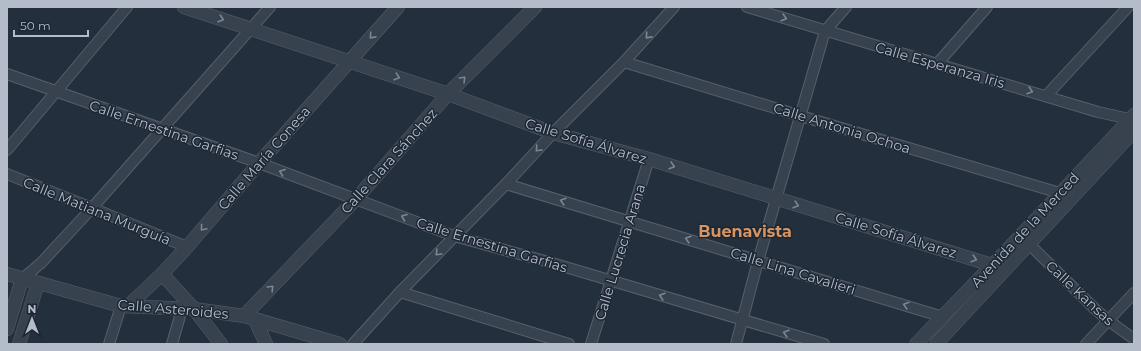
<svg xmlns="http://www.w3.org/2000/svg" width="1141" height="351" font-family="Montserrat,sans-serif">
<style>
.lines{fill:none;stroke-linecap:round;stroke-linejoin:round}
.minor-casing{stroke:#565f6c;stroke-width:12}
.tertiary-casing{stroke:#565f6c;stroke-width:14}
.minor{stroke:#38414e;stroke-width:10}
.tertiary{stroke:#38414e;stroke-width:13}
.oneway{stroke:#7c8592}
.labels{text-anchor:middle;stroke-width:3;stroke-linejoin:round;paint-order:stroke}
.street-label{font-size:14px;fill:#b4bcc9;stroke:#1d2633}
.quarter-label{font-size:16px;font-weight:bold;fill:#d59563;stroke:#1d2633}
</style>
<rect width="100%" height="100%" fill="#242f3e"/>
<g class="lines">
<defs>
<g id="minor">
<polyline points="747,7 1098,112 1134,120"/>
<polyline points="624,62 801,116 1060,193"/>
<polyline points="937,64 987,7"/>
<polyline points="7,74 259,163 454,236 552,263 824,344"/>
<polyline points="1046,96 1128,7"/>
<polyline points="7,150 127,7"/>
<polyline points="7,174 92,208 187,247"/>
<polyline points="506,184 943,317"/>
<polyline points="1029,244 1095,309 1109,321 1134,339"/>
<polyline points="22,279 41,263 92,208 270,7"/>
<polyline points="400,292 569,344"/>
<polyline points="109,344 121,306"/>
<polyline points="172,344 182,309"/>
<polyline points="353,344 400,292 506,184 553,133 624,62 674,7"/>
<polyline points="591,344 649,159"/>
<polyline points="736,344 758,261 825,31 846,7"/>
<polyline points="1086,344 1134,293"/>
</g>
<g id="tertiary">
<polyline points="184,7 448,94 553,133 649,159 992,265"/>
<polyline points="7,274 121,306 194,309 244,316 340,344"/>
<polyline points="162,274 194,309 221,344"/>
<polyline points="128,306 162,274 187,247 259,163 398,7"/>
<polyline points="244,316 356,199 448,94 535,7"/>
<polyline points="255,320 266,344"/>
<polyline points="7,329 22,279"/>
<polyline points="19,344 38,283"/>
<polyline points="916,344 1006,251 1134,115"/>
<polyline points="936,344 1134,131"/>
</g>
</defs>
<use href="#minor" class="minor-casing"/>
<use href="#tertiary" class="tertiary-casing"/>
<use href="#minor" class="minor"/>
<use href="#tertiary" class="tertiary"/>
</g>
<defs><path id="oneway-chevron" d="M-2-3.5L2.5 0L-2 3.5" fill="none" stroke-width="1.6" stroke-linecap="round" stroke-linejoin="round"/></defs>
<g class="oneway">
<use href="#oneway-chevron" transform="translate(784 18) rotate(17)"/>
<use href="#oneway-chevron" transform="translate(221 19) rotate(18)"/>
<use href="#oneway-chevron" transform="translate(372 36) rotate(132)"/>
<use href="#oneway-chevron" transform="translate(648 36) rotate(132)"/>
<use href="#oneway-chevron" transform="translate(397 77) rotate(18)"/>
<use href="#oneway-chevron" transform="translate(463 79) rotate(-45)"/>
<use href="#oneway-chevron" transform="translate(1030 91) rotate(17)"/>
<use href="#oneway-chevron" transform="translate(538 149) rotate(133)"/>
<use href="#oneway-chevron" transform="translate(672 166) rotate(17)"/>
<use href="#oneway-chevron" transform="translate(282 172) rotate(-160)"/>
<use href="#oneway-chevron" transform="translate(563 201) rotate(-163)"/>
<use href="#oneway-chevron" transform="translate(796 205) rotate(17)"/>
<use href="#oneway-chevron" transform="translate(404 217) rotate(-159)"/>
<use href="#oneway-chevron" transform="translate(203 228) rotate(130)"/>
<use href="#oneway-chevron" transform="translate(688 239) rotate(-163)"/>
<use href="#oneway-chevron" transform="translate(438 253) rotate(134)"/>
<use href="#oneway-chevron" transform="translate(974 259) rotate(17)"/>
<use href="#oneway-chevron" transform="translate(271 288) rotate(-46)"/>
<use href="#oneway-chevron" transform="translate(662 296) rotate(-163)"/>
<use href="#oneway-chevron" transform="translate(906 305) rotate(-163)"/>
<use href="#oneway-chevron" transform="translate(786 333) rotate(-164)"/>
</g>
<g class="labels">
<g class="street-label">
<text transform="translate(940 65) rotate(16)" y="5">Calle Esperanza Iris</text>
<text transform="translate(842 128) rotate(17)" y="5">Calle Antonia Ochoa</text>
<text transform="translate(164 130) rotate(19)" y="5">Calle Ernestina Garfias</text>
<text transform="translate(586 141) rotate(17)" y="5">Calle Sofía Álvarez</text>
<text transform="translate(264 158) rotate(-49)" y="5">Calle María Conesa</text>
<text transform="translate(389 161) rotate(-48)" y="5">Calle Clara Sánchez</text>
<text transform="translate(97 211) rotate(22)" y="5">Calle Matiana Murguía</text>
<text transform="translate(1025 230) rotate(-47)" y="5">Avenida de la Merced</text>
<text transform="translate(896 235) rotate(17)" y="5">Calle Sofía Álvarez</text>
<text transform="translate(492 245) rotate(17)" y="5">Calle Ernestina Garfias</text>
<text transform="translate(620 252) rotate(-73)" y="5">Calle Lucrecia Arana</text>
<text transform="translate(793 271) rotate(17)" y="5">Calle Lina Cavalieri</text>
<text transform="translate(1080 293) rotate(43)" y="5">Calle Kansas</text>
<text transform="translate(173 309) rotate(5)" y="5">Calle Asteroides</text>
</g>
<g class="quarter-label">
<text x="745" y="237">Buenavista</text>
</g>
</g>
<rect width="1141" height="351" fill="none" stroke="#b4bcc9" stroke-width="16"/>
<g transform="translate(32 319)" stroke="#1d2633" stroke-width="3" paint-order="stroke">
<path d="M0-3L7 15L0 10L-7 15Z" fill="#b4bcc9"/>
<text y="-6" font-size="11" font-weight="bold" text-anchor="middle" fill="#b4bcc9">N</text>
</g>
<path d="M14 30v6h74v-6" fill="none" stroke="#b4bcc9" stroke-width="2"/>
<text x="20" y="30" font-size="12" fill="#b4bcc9" stroke="#1d2633" stroke-width="3" paint-order="stroke">50 m</text>
</svg>
